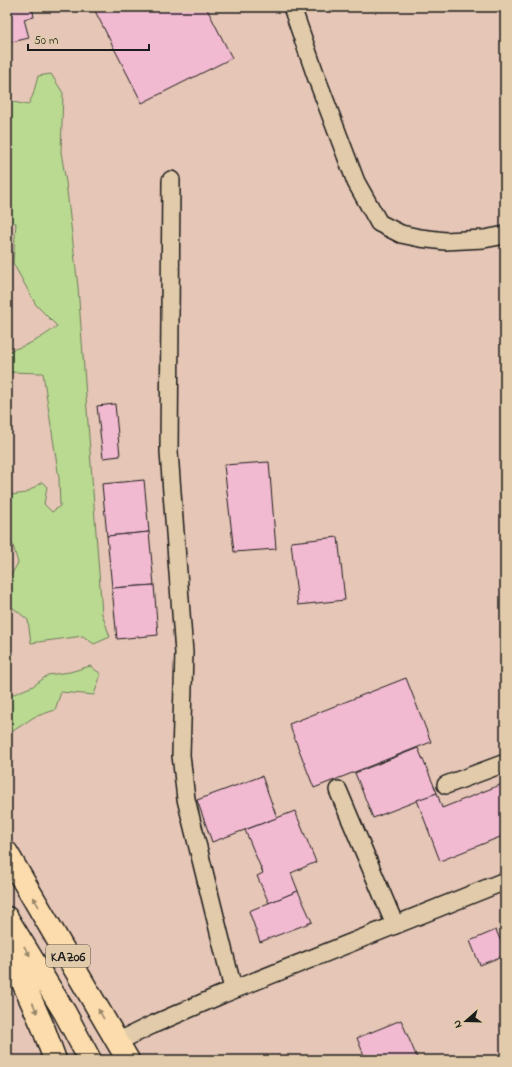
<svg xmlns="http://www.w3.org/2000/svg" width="512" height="1067" font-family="'Indie Flower',sans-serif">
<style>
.green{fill:#bada92;stroke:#6b7b57}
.building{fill:#f2bad1;stroke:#1c1c1c}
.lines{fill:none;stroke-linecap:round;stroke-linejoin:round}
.minor-casing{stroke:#1c1c1c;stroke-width:20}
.highway-casing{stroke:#1c1c1c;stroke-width:25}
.minor{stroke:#e1cbaa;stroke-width:17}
.highway{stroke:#fcdcac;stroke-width:22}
.oneway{fill:#97866b}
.labels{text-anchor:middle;stroke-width:3;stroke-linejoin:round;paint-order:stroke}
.shield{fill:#e1cbaa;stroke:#575047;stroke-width:1}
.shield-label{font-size:13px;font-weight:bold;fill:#1c1c1c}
</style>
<rect width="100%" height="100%" fill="#e6c6b6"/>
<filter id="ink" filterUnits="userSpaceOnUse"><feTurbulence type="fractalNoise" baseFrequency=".025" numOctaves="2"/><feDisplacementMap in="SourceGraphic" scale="8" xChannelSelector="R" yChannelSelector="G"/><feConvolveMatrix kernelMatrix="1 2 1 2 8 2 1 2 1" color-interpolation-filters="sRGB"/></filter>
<g filter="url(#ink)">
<g class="green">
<path d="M 51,74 L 63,93 L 61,152 L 66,182 L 78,287 L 102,614 L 110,637 L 94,644 L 83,636 L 31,643 L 28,620 L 11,606 L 7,604 L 7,573 L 11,575 L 18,563 L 7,524 L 7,501 L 11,495 L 26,493 L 42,482 L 47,487 L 44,504 L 52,512 L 60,506 L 59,478 L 43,373 L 7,372 L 7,351 C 25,347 43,338 57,326 L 36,305 L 13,263 L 16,223 L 7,222 L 7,102 L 8,101 L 28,105 L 33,95 L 38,76 Z"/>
<polygon points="90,666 101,674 94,695 61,692 55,710 34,717 7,735 7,697 33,686 48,675 70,672"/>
</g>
<g class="building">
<polygon points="7,7 32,7 34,17 24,19 29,38 7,43"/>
<polygon points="93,7 206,7 232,58 142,103"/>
<polygon points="115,404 120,456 103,458 97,406"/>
<polygon points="269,462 276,549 234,552 224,465"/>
<polygon points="144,480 149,532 107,536 102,484"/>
<polygon points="149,532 154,585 112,588 107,536"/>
<polygon points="338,537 345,600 298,605 291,542"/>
<polygon points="154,585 158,635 117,639 112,588"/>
<polygon points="406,678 431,742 314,788 289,724"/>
<polygon points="418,748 437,793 373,818 355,773"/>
<polygon points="262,776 277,818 212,842 197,800"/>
<polygon points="505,783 505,835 440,861 417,800 437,793 442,808"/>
<polygon points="295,811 316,862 291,873 298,891 269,903 257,876 263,873 245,830"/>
<polygon points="298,891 312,922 260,942 249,911"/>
<polygon points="496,930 505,951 505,955 480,965 470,941"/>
<polygon points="401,1020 418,1060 366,1060 357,1038"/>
</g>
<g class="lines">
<defs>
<g id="minor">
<polyline points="292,7 317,79 356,182 379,223 401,234 420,238 445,241 484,239 505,235"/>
<polyline points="171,180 169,452 184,653 181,755 186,799 233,989"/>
<polyline points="446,785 505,763"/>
<polyline points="338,790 395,925"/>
<polyline points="117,1042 152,1025 223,994 505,881"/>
</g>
<g id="highway">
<polyline points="7,853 128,1060"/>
<polyline points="7,918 65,1013 90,1060"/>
<polyline points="7,947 43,1027 55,1060"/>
</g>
</defs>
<use href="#minor" class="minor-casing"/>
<use href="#highway" class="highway-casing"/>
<use href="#minor" class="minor"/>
<use href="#highway" class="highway"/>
</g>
<defs><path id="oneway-solid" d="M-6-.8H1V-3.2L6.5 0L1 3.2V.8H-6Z"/></defs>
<g class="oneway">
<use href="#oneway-solid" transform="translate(36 902) rotate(-120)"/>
<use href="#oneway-solid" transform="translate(27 951) rotate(58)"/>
<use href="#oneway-solid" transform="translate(35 1008) rotate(66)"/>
<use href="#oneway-solid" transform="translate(101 1014) rotate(-120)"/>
</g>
</g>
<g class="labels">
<rect class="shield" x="46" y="945" width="44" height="22" rx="3"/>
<g class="shield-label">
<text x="68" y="961">KАZ06</text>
</g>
</g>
<rect width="512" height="1067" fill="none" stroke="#e1cbaa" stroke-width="24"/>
<rect x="12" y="12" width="488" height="1043" fill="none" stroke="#1c1c1c" stroke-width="1.5" filter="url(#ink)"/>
<g transform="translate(466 1021) rotate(250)" stroke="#e1cbaa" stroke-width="3" paint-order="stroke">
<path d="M0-3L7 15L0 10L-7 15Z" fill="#1c1c1c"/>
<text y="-6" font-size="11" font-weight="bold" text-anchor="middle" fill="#1c1c1c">N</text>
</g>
<path d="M28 44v6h121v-6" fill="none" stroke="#1c1c1c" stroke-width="2"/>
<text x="34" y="44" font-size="12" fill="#1c1c1c" stroke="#e1cbaa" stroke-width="3" paint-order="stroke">50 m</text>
</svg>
